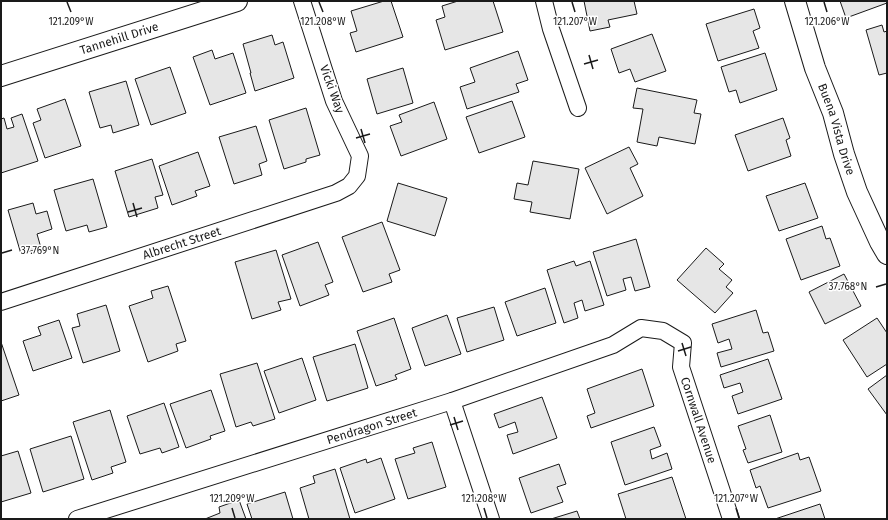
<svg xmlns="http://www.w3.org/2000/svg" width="888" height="520" font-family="'Fira Sans',sans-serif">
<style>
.building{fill:#e6e6e6;stroke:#1a1a1a}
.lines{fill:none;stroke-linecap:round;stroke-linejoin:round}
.minor-casing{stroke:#1a1a1a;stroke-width:18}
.tertiary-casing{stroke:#1a1a1a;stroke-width:22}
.minor{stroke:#fff;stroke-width:16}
.tertiary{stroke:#fff;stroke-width:20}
.ticks{fill:none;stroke:#1a1a1a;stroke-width:1.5}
.labels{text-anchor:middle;stroke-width:3;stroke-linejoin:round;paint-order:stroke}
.street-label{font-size:12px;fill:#1a1a1a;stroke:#fff}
.ticks-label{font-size:10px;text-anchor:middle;fill:#1a1a1a;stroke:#fff;stroke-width:3;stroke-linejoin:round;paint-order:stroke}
</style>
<rect width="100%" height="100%" fill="#fff"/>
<g class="building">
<polygon points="384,1 391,1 403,37 356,52 350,33 357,31 351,11"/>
<polygon points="458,1 493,1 503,32 445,50 436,20 445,17 442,6"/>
<polygon points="584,1 634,1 637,14 608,20 610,27 590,31"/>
<polygon points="840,1 887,1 887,3 846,18"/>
<polygon points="754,9 760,28 753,31 759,48 718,61 706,24"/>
<polygon points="882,25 884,32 887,31 887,73 879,75 866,30"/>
<polygon points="652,34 666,71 635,82 630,69 619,73 611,49"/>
<polygon points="272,35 275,45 283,42 294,78 255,91 250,73 251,73 243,44"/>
<polygon points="212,50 215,59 233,53 246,93 210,105 193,57"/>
<polygon points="518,51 528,80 516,84 519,92 467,109 460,87 475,82 470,68"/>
<polygon points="765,53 777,90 740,103 736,90 729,92 721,67"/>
<polygon points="170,67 186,113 151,125 135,79"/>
<polygon points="403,68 413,103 377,114 367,79"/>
<polygon points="126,81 139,125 113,133 111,125 100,128 89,92"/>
<polygon points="637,88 697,100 694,113 701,114 695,144 659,137 657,146 637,142 643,109 633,108"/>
<polygon points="65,99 81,146 45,158 33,123 41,120 37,109"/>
<polygon points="512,101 525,137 479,153 466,117"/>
<polygon points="434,102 447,139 401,156 390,126 402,122 399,115"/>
<polygon points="306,108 320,155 306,159 306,162 284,169 269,120"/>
<polygon points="22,114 38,161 1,173 1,119 4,118 7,129 14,127 11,118"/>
<polygon points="783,118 790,138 786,140 791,156 748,171 735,135"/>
<polygon points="256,126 267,161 259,164 262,175 234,184 219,137"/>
<polygon points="629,147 638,164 630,168 643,196 607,214 585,168"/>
<polygon points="198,152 210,186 195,191 197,196 172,205 159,166"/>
<polygon points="152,159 163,195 155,197 158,208 129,217 115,171"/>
<polygon points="533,161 579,169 570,219 530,212 532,202 514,199 517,183 528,185"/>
<polygon points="93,179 107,227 89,232 87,225 66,231 54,190"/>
<polygon points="398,183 447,198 435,236 387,221"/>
<polygon points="805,183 818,218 779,231 766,196"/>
<polygon points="33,203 36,214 47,211 52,229 37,234 41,248 21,254 8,210"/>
<polygon points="382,222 400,270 389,274 392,282 363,292 342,237"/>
<polygon points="822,226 826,239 830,238 840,266 801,280 786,239"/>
<polygon points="636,239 650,287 635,291 631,277 623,279 626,290 607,296 593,252"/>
<polygon points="318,242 333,282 325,285 329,295 300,306 282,255"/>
<polygon points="706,248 724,264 719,269 732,280 726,287 733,293 715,313 677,280"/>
<polygon points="276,250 291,299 278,302 281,310 252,319 235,262"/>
<polygon points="574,261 576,266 590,261 604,305 585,311 582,300 574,303 578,318 564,323 547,270"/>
<polygon points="844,274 861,306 825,324 809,292"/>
<polygon points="168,286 186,341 176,344 178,351 148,362 129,306 153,298 151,291"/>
<polygon points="545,288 556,323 517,336 505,302"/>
<polygon points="106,305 120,351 83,363 72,328 80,326 77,314"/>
<polygon points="494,307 504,340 467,352 457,318"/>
<polygon points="756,310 763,333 768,332 774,351 721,367 717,353 732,349 729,339 718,343 712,324"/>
<polygon points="447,315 461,354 425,366 412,328"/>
<polygon points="394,318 411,369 395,375 397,379 376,386 357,331"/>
<polygon points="877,318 887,333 887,364 867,377 843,340"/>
<polygon points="59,320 72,358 33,371 23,341 41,335 38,327"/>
<polygon points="1,342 19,395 1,401"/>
<polygon points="355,344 368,388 327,401 313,357"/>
<polygon points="302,358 316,400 279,413 264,371"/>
<polygon points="768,359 782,399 738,414 732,396 743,392 740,383 724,388 720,375"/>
<polygon points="257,363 275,419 253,426 251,422 236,427 220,374"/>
<polygon points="642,369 654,406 591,428 587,416 595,413 587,389"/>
<polygon points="887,375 887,415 868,389"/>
<polygon points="211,390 225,431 210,436 211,439 186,448 170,404"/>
<polygon points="542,397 557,438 513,454 507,435 518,432 515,422 499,428 494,414"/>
<polygon points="164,403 179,447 162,453 160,448 140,454 127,416"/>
<polygon points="110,410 126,462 111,467 113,473 92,480 73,422"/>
<polygon points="770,415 782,452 748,463 743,450 746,449 738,426"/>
<polygon points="654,427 661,446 650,450 652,459 667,453 672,469 625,485 611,442"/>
<polygon points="71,436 84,479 43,492 30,449"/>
<polygon points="432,442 446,487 408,499 395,459 415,453 413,448"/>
<polygon points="18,451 31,493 1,502 1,456"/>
<polygon points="798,453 800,460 809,457 821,491 768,508 760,486 756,488 750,470"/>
<polygon points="381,458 395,499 355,513 340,468 366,459 367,463"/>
<polygon points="559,464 566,484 557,487 563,502 531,513 519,478"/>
<polygon points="335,469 350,519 309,519 300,488 315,483 313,476"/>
<polygon points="672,477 686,519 626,519 618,494"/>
<polygon points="285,492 293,519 252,519 247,504"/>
<polygon points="239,500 246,519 205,519 220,513 219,507"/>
<polygon points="820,504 825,519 775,519"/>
<polygon points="577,511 580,519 551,519"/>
</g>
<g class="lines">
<defs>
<g id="minor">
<polyline points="544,1 551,29 578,108"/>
<path id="s1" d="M 1,302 L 336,193 L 349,186 L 357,176 L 360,156 L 334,101 L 302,1"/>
<polyline points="452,401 491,519"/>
<path id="s2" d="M 77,519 L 452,401 L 613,345 L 641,328 L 663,331 L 683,343 L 681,367 L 731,519"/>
</g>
<g id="tertiary">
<path id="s3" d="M 795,1 L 815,68 L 833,113 L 844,154 L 857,192 L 880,242 L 887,254"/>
<path id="s4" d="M 1,76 L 237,1"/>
</g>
</defs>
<use href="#minor" class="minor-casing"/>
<use href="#tertiary" class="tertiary-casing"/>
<use href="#minor" class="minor"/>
<use href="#tertiary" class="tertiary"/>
</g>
<path class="ticks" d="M 67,2 L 71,12M 319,2 L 323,12M 572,2 L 575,12M 824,2 L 827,12M 589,55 L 593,69M 584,64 L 598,60M 361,129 L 365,143M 356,138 L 370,134M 133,203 L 137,217M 128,212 L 142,208M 2,253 L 12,250M 876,287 L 886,284M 682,343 L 686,356M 678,351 L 691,347M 454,417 L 458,430M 450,425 L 463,421M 232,508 L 235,518M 484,508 L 487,518M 736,508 L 739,518"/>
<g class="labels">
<g class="street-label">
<text dy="4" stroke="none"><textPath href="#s4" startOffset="124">Tannehill Drive</textPath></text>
<text transform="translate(332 89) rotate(70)" y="4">Vicki Way</text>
<text dy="4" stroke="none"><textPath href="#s3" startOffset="135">Buena Vista Drive</textPath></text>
<text dy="4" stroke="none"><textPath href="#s1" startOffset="190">Albrecht Street</textPath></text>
<text dy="4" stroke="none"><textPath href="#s2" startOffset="722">Cornwall Avenue</textPath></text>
<text dy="4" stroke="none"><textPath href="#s2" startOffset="309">Pendragon Street</textPath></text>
</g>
</g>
<g class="ticks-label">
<text x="71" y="25">121.209°W</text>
<text x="323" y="25">121.208°W</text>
<text x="575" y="25">121.207°W</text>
<text x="827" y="25">121.206°W</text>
<text x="40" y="254">37.769°N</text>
<text x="848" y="290">37.768°N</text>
<text x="232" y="502">121.209°W</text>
<text x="484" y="502">121.208°W</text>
<text x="736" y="502">121.207°W</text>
</g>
<rect width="888" height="520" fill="none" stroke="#1a1a1a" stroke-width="4"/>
</svg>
